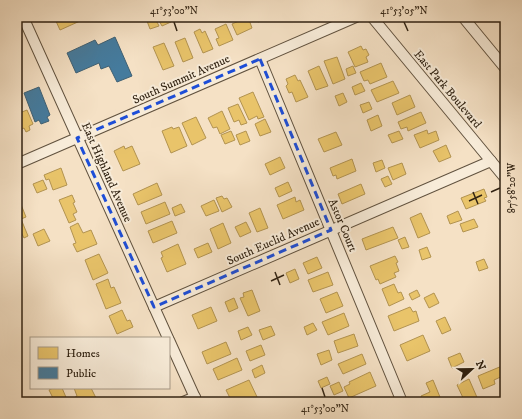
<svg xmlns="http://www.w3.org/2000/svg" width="522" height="419" font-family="'IM FELL DW Pica',serif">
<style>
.homes{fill:#e9c46a;stroke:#b29350}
.public{fill:#457b9d;stroke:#3f6073}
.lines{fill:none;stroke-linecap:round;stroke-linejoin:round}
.minor-casing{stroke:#61523f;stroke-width:12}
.minor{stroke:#f8ecd9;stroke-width:10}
.marked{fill:none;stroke:#1d4ed8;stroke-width:3;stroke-dasharray:8 5;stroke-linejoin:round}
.ticks{fill:none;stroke:#302212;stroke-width:1.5}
.labels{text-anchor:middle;stroke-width:4;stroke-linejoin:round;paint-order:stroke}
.street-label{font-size:12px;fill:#302212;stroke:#f8ecd9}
.neatline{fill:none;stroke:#302212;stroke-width:1.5}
.ticks-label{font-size:10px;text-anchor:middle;fill:#302212}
</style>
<rect width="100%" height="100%" fill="#f5e1c5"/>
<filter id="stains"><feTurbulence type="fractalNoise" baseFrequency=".005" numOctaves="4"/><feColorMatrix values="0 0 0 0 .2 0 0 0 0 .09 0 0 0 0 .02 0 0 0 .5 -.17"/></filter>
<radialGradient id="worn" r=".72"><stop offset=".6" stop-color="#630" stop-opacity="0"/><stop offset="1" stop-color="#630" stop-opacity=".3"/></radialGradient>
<g class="homes">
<polygon points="58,17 79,17 80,21 60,30 55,19"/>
<polygon points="157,17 169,17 171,22 162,26"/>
<polygon points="248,17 252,28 237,35 232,24"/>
<polygon points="256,17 271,17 258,22"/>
<polygon points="155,18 159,26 150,29 147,21"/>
<polygon points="226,24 233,40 219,46 216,39 219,38 215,29"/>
<polygon points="200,29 202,33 205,31 213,49 203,53 194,32"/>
<polygon points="185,38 193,58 183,62 175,42"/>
<polygon points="164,43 174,66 163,70 153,47"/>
<polygon points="361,46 363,50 366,49 369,55 366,57 368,62 355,67 348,52"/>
<polygon points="337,57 345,79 333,84 324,61"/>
<polygon points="381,63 387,77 370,84 368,80 364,81 360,72"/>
<polygon points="319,66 328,86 316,90 308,71"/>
<polygon points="353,66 356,73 348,76 346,69"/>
<polygon points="295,75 298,81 300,80 308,97 296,102 292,92 289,93 286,86 288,84 286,79"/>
<polygon points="393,81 399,93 377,102 371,90"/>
<polygon points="361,83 365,91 355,95 352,87"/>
<polygon points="253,92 264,117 258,119 257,116 249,120 239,98"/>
<polygon points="343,93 347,102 339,106 335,96"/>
<polygon points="410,95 415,107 397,115 392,103"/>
<polygon points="369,102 372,109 363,113 360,105"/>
<polygon points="238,104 247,123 241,125 239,120 234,122 228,108"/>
<polygon points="27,110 33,124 29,126 30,130 26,132 24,128 20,130 17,123 17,114"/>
<polygon points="222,111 230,129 220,134 217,127 213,128 208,118"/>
<polygon points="421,112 426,123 408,131 407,127 401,129 398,122"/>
<polygon points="378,115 382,126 371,131 367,120"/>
<polygon points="196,117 206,138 192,145 182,123"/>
<polygon points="265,119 271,132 260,136 255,124"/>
<polygon points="172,127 173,129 179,127 187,146 171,153 162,131"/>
<polygon points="427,130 428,134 436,131 439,140 420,148 414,135"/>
<polygon points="231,131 235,140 225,144 221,135"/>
<polygon points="246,131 250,141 240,145 236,135"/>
<polygon points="399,131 403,139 392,143 388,135"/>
<polygon points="336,132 342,145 324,152 318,139"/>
<polygon points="446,145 451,157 439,162 433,151"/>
<polygon points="124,146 125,149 132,146 140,164 123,171 114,151"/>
<polygon points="280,157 285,168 270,175 265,164"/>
<polygon points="352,159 356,171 337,179 336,175 333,176 330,168"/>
<polygon points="382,160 385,168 376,172 373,163"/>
<polygon points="402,163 406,174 393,180 388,168"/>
<polygon points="61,168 67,185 53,190 49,179 46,180 44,175"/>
<polygon points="388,176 392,184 385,187 381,179"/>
<polygon points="43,180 47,189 37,193 33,184"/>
<polygon points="288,182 292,191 279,197 275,188"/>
<polygon points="157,183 162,195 138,205 133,194"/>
<polygon points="361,184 365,194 342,204 338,194"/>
<polygon points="484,189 487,197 484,198 486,201 466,209 461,198"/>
<polygon points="72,195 75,202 73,203 77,212 73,214 76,220 69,223 59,200"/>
<polygon points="222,196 224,199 227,198 232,207 222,212 216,198"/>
<polygon points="295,197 296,202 300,200 304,210 283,219 277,205"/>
<polygon points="214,200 219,211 206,216 201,206"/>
<polygon points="20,202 26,217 21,219 28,236 24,238 21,232 17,233 17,203"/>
<polygon points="165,202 170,214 146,224 141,212"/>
<polygon points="181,204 185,212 175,216 172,208"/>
<polygon points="260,208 268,228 257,232 249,213"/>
<polygon points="458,211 462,220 450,224 447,216"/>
<polygon points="421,213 430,233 418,238 410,218"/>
<polygon points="474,219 478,227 463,232 460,224"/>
<polygon points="172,221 177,233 153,243 148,231"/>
<polygon points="246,222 251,232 240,237 235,227"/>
<polygon points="78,223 83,233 91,230 97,244 77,252 73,244 76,243 70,227"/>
<polygon points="223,223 231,243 218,249 210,229"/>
<polygon points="393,227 398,238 366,250 362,239"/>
<polygon points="44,229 50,241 38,246 33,234"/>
<polygon points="405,237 409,247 402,249 398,240"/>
<polygon points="208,243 212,252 198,258 194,249"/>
<polygon points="178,244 186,264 167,272 161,258 163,257 161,252"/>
<polygon points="505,245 505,254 501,247"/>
<polygon points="427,247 431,257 422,260 419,250"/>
<polygon points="99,254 108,273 93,280 85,260"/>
<polygon points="395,256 398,262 396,263 399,271 394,273 396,277 380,284 378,279 376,280 370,266"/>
<polygon points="317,257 322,268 308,274 303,263"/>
<polygon points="484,259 488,268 479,271 476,262"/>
<polygon points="295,269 299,279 290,283 286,273"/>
<polygon points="328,272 333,285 313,292 308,280"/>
<polygon points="108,279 111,288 114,287 121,303 106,309 96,284"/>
<polygon points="394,284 398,293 401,292 404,299 389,306 382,289"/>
<polygon points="252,290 260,311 248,316 240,298 244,297 243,293"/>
<polygon points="417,290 420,296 412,300 409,294"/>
<polygon points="337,292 343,306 326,313 320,299"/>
<polygon points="434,293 439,303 429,308 424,298"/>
<polygon points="234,298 238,308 229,312 225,302"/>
<polygon points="211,307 217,321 198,329 192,315"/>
<polygon points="410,307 413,312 416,311 419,321 394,331 388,316"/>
<polygon points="122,310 127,321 130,320 133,327 117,334 109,316"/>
<polygon points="344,313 349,326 328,335 322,322"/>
<polygon points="445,317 451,330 442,334 436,321"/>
<polygon points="313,323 317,330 307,335 304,327"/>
<polygon points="271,326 275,335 263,340 259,330"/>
<polygon points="248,327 252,335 241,340 238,331"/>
<polygon points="354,334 358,346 338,353 334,341"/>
<polygon points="423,335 430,351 407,361 400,345"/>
<polygon points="226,342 231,354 207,364 202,352"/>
<polygon points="261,345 265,355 250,361 246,351"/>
<polygon points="329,350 332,360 321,365 317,354"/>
<polygon points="460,353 464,362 452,368 448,358"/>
<polygon points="362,354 366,364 343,374 338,364"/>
<polygon points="237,358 242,370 218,380 213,369"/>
<polygon points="262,365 265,373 255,378 252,370"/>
<polygon points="502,366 505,375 494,380 495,384 483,389 478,376"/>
<polygon points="370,372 376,386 349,398 344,387 350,384 349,382"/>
<polygon points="327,377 330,384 321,388 318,381"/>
<polygon points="469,379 479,402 465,402 457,385"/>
<polygon points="249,380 258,399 251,402 232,402 226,390"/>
<polygon points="433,380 442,402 424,402 421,396 430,392 426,383"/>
<polygon points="339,382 343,391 334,395 330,386"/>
<polygon points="53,388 62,388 68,402 51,402 54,400 49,390"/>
<polygon points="74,388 91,388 97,400 93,402 75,402 74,398 77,396"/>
</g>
<g class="public">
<polygon points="115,37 132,76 117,82 109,66 101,69 99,63 76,73 67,53 95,40 98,45"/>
<polygon points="39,87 50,115 47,117 49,121 41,124 39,120 35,122 24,93"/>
</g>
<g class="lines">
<defs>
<g id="minor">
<polyline points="23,17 168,338"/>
<polyline points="372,17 505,178"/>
<polyline points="463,17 505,68"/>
<polyline points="260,59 402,402"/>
<polyline points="17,164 356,17"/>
<polyline points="154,307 491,161"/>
<polyline points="169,340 197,402"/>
<polyline points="183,402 195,397"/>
</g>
</defs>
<use href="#minor" class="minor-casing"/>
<use href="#minor" class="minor"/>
</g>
<path class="marked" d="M 260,59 L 331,230 L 154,307 L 77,138 Z"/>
<path class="ticks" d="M 174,22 L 177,31M 404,22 L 408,31M 473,192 L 478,204M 491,192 L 500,188M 469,201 L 482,195M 275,272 L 280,285M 271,281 L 284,275M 322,388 L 325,397"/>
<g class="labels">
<g class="street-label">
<text transform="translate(181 79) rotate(-24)" y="4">South Summit Avenue</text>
<text transform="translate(448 89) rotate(50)" y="4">East Park Boulevard</text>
<text transform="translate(107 172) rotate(66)" y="4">East Highland Avenue</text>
<text transform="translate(343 225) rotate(67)" y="4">Astor Court</text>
<text transform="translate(273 241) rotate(-24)" y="4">South Euclid Avenue</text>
</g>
</g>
<rect width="522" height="419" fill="none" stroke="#f5e1c5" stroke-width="44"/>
<rect x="30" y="337" width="140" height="52" fill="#f8ecd9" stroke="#a89b89"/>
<rect x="38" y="347" width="20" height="12" fill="#e9c46a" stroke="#a89b89"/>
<text x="66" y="357" font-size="12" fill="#302212">Homes</text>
<rect x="38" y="367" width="20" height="12" fill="#457b9d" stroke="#a89b89"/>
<text x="66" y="377" font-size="12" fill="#302212">Public</text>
<g transform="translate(472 369) rotate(68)" stroke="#f8ecd9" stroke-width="3" paint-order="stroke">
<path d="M0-3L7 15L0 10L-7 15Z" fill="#302212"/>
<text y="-6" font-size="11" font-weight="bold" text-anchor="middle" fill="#302212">N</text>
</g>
<rect x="22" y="22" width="478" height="375" class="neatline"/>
<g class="ticks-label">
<text x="174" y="14">41°53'00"N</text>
<text x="404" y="14">41°53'05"N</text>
<text transform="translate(511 188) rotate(-90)" y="4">87°58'20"W</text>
<text x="325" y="412">41°53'00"N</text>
</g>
<rect width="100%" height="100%" filter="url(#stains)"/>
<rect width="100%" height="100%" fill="url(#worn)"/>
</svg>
